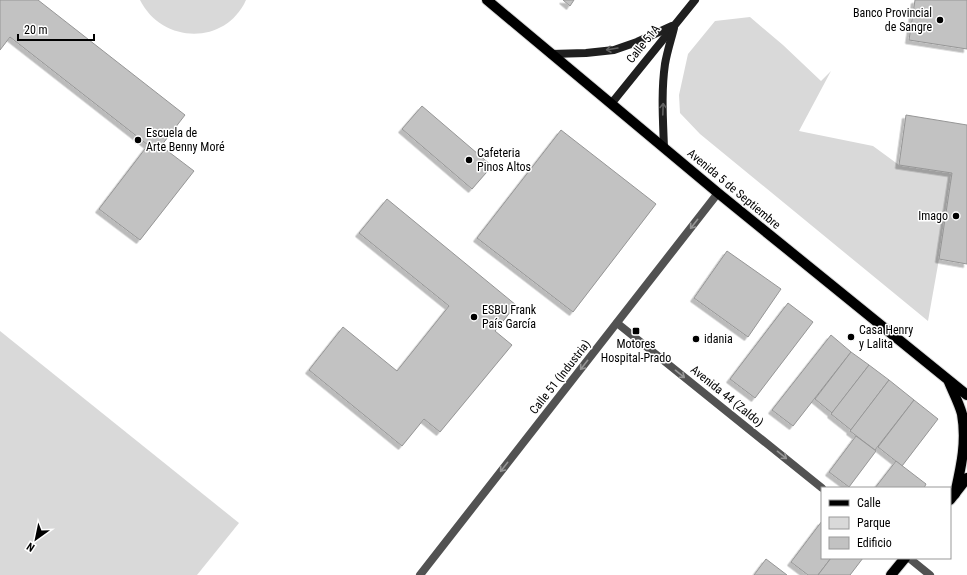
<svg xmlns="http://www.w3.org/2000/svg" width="967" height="575" font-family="'Roboto Condensed',sans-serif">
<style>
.green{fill:#d9d9d9}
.building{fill:#c2c2c2;stroke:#969696;filter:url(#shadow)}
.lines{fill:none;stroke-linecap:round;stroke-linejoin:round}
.primary-casing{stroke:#dbdbdb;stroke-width:12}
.street{stroke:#525252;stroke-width:8}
.secondary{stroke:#1f1f1f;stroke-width:8}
.primary{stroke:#000;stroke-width:10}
.oneway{stroke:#626262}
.oneway2{stroke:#979797}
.poi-dot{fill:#000;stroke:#fff;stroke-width:1.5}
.labels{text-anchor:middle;stroke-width:3;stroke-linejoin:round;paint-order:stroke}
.poi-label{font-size:12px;fill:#000;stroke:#fff;text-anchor:start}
.street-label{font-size:12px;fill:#000;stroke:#fff}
</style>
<defs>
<filter id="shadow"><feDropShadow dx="-3.5" dy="3.5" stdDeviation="0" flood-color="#0004"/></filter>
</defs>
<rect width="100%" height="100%" fill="#fff"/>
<g class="green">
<path d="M 140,0 L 246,0 C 225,46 162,44 140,0 Z"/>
<polygon points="750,17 783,45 821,81 831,71 799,131 873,146 899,165 952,173 939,259 928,321 700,134 680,113 679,95 688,54 715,21"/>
<polygon points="0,331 239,523 197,575 0,575"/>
</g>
<g class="building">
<polygon points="0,0 38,0 185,115 161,146 194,171 140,240 99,209 148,145 10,37 0,50"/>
<polygon points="563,0 574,0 570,6"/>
<polygon points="915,0 967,0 967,49 909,40"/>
<polygon points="422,106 492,166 472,189 402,129"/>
<polygon points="906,115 967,125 967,264 939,259 952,173 899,165"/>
<polygon points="561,130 656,204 573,312 477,238"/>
<polygon points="387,199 516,305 495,331 512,345 440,432 424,419 402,446 309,370 343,327 397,371 449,306 359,233"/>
<polygon points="727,251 781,289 748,337 694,298"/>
<polygon points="788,303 813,322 755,398 730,379"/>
<polygon points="831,335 851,352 793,426 772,410"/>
<polygon points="851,352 869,365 832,413 815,399"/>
<polygon points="869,365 889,380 851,430 831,414"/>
<polygon points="889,380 914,400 875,450 850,431"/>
<polygon points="914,400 938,419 902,466 878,447"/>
<polygon points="856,436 876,451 849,487 829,472"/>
<polygon points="896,461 926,484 924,488 875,488"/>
<polygon points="822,521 822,558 831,558 818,575 808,575 791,562"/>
<polygon points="831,558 863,558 850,575 818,575"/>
<polygon points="766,559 787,575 754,575"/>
</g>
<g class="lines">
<defs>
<g id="primary">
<polyline points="487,0 718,193 967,395"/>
<path d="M 949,382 C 953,392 959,403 962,414 C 967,442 961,467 955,494"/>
<polyline points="950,500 967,478"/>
<polyline points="891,575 905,558"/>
</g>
</defs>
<use href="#primary" class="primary-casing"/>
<g class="street">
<polyline points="617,323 822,488"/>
<polyline points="909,558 930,575"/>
<polyline points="420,575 718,193"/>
</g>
<g class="secondary">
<polyline points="551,54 586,53 614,50 637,42 672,26"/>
<polyline points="611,104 695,0"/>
<path d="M 664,148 C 663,120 661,92 665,64 C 667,52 671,40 674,28"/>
</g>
<use href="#primary" class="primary"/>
</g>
<defs><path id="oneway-shaft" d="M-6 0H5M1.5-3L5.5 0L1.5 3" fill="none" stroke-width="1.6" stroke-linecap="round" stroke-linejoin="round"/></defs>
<g class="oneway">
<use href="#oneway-shaft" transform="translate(612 49) rotate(171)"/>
<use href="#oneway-shaft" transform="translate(663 109) rotate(-88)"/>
</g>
<g class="oneway2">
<use href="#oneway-shaft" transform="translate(694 224) rotate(128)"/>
<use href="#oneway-shaft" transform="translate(584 365) rotate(128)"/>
<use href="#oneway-shaft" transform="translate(680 374) rotate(39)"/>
<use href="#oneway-shaft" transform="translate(782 455) rotate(39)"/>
<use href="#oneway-shaft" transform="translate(504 467) rotate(128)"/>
</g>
<g class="poi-dot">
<circle cx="940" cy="20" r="4"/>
<circle cx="138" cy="140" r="4"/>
<circle cx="469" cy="160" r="4"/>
<circle cx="956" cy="216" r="4"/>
<circle cx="474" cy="317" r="4"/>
<rect x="632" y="327" width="8" height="8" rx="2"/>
<circle cx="851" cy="337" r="4"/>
<circle cx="696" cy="339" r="4"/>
</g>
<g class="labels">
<g class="poi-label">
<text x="932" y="17" text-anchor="end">Banco Provincial<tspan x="932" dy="14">de Sangre</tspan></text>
<text x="146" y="137">Escuela de<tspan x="146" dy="14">Arte Benny Moré</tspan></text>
<text x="477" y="157">Cafeteria<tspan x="477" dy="14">Pinos Altos</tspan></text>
<text x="948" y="220" text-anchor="end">Imago</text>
<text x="482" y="314">ESBU Frank<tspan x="482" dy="14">País García</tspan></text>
<text x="859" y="334">Casa Henry<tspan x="859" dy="14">y Lalita</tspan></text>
<text x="704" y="343">idania</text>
<text x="636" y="348" text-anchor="middle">Motores<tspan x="636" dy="14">Hospital-Prado</tspan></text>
</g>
<g class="street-label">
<text transform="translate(643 44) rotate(-51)" y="4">Calle 51A</text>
<text transform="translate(734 189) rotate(40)" y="4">Avenida 5 de Septiembre</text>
<text transform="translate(560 377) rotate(-52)" y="4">Calle 51 (Industria)</text>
<text transform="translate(727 396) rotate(39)" y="4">Avenida 44 (Zaldo)</text>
</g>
</g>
<rect x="821" y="487" width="130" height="72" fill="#ffffff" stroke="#999999"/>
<rect x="829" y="500" width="20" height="6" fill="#000000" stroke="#999999"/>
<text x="857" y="507" font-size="12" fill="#000000">Calle</text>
<rect x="829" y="517" width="20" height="12" fill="#d9d9d9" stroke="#999999"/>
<text x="857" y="527" font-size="12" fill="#000000">Parque</text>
<rect x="829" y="537" width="20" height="12" fill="#c2c2c2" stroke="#999999"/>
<text x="857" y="547" font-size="12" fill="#000000">Edificio</text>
<g transform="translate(36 539) rotate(213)" stroke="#ffffff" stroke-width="3" paint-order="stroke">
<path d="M0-3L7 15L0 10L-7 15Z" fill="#000000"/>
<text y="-6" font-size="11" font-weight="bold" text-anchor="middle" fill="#000000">N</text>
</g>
<path d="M18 34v6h76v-6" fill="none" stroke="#000000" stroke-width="2"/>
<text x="24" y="34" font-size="12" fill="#000000" stroke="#ffffff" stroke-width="3" paint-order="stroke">20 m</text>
</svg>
